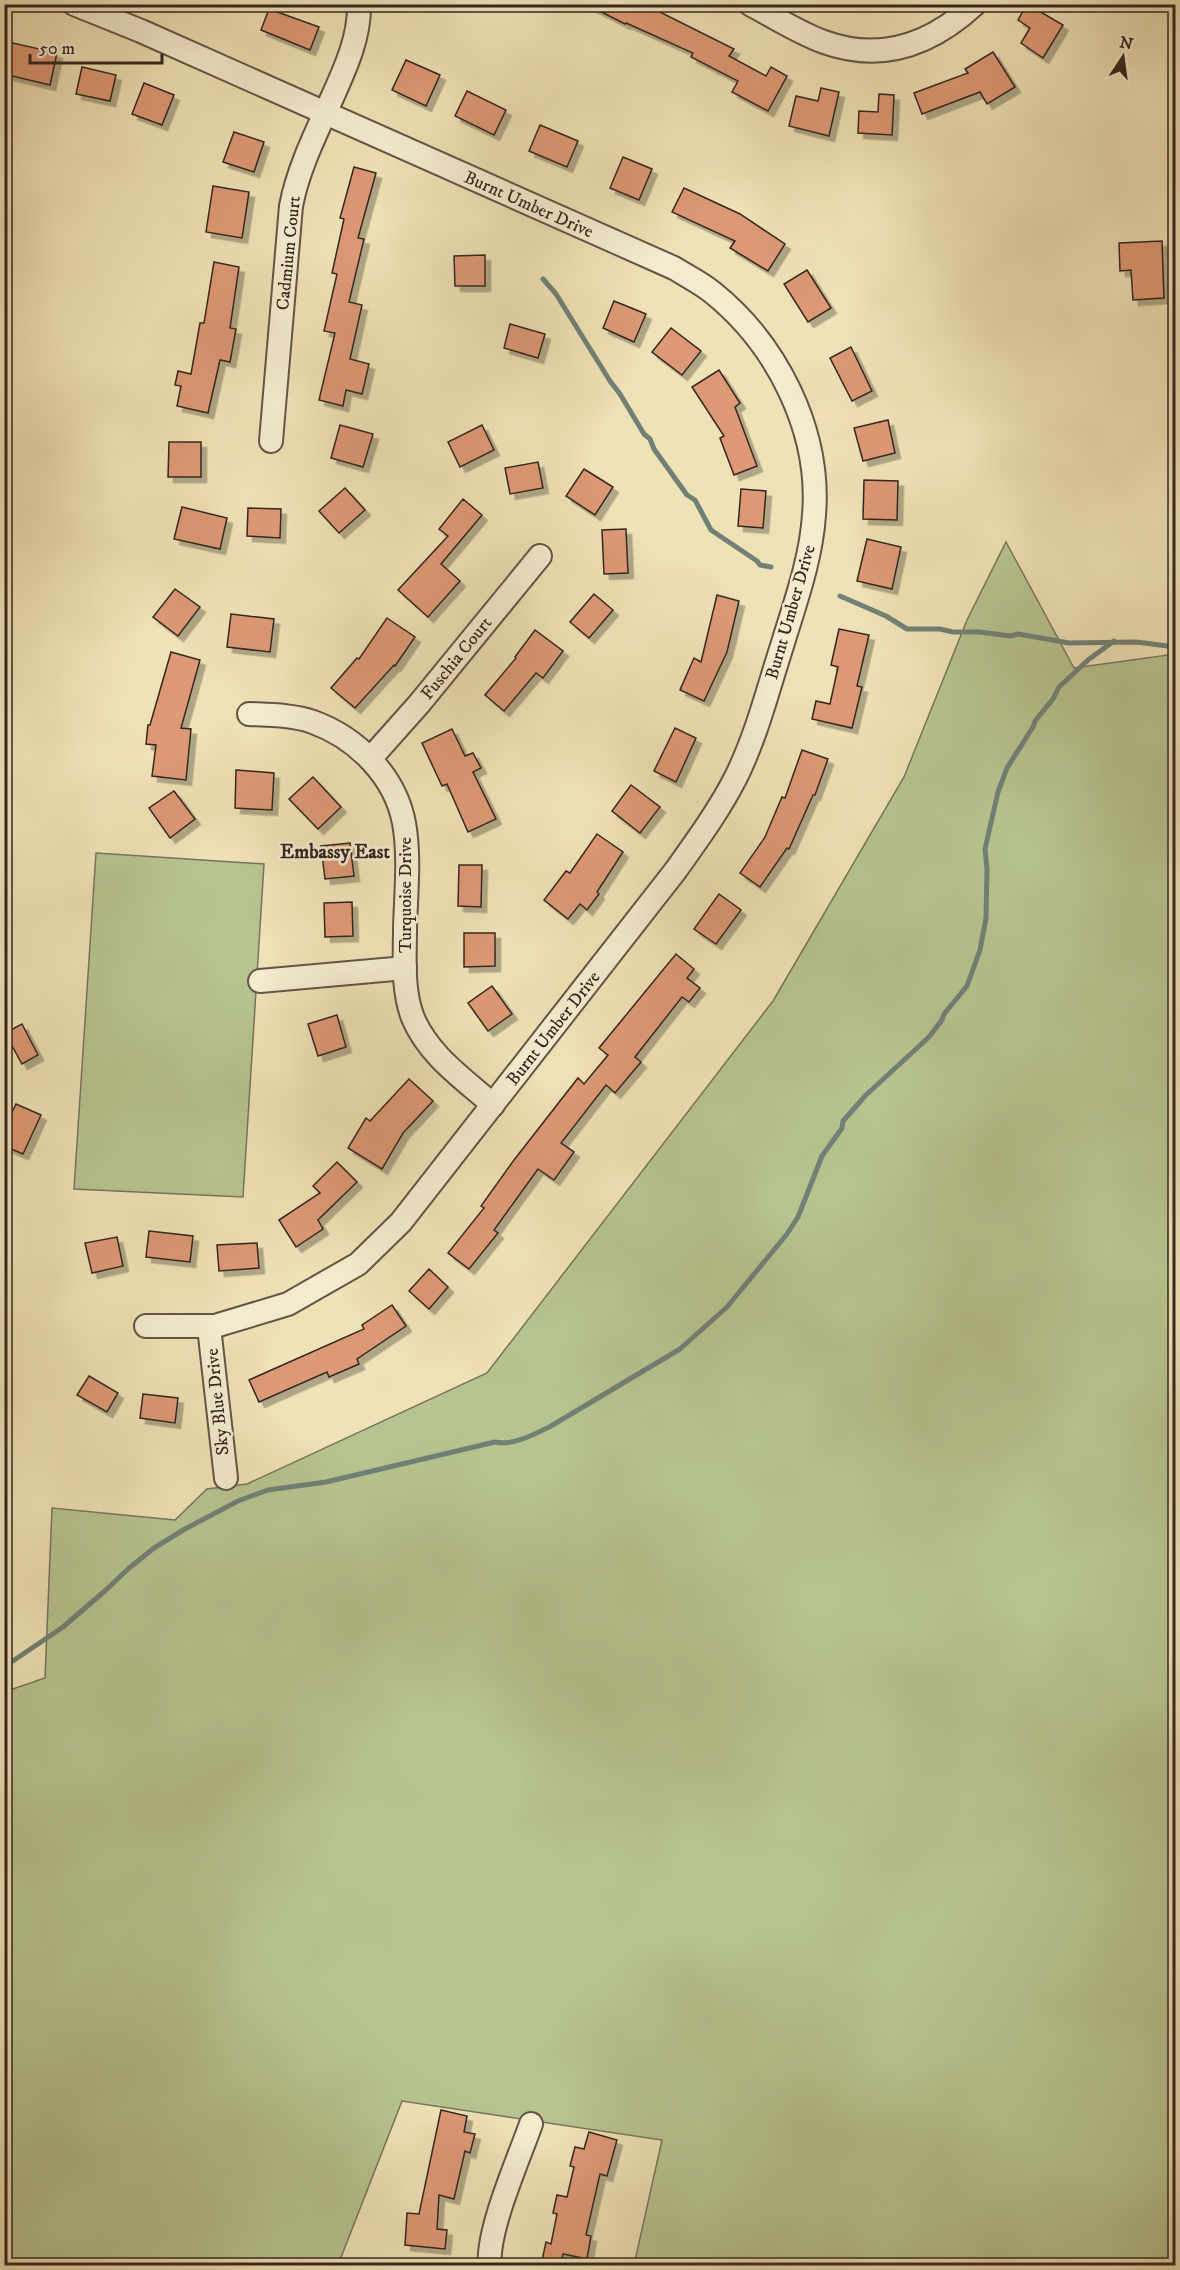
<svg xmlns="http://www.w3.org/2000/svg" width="1180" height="2270" font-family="'IM FELL DW Pica',serif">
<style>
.green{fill:#b7c490;stroke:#767558;stroke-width:1.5}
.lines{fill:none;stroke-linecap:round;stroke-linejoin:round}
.stream{stroke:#718176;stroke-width:5}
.building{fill:#dd9975;stroke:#342620;stroke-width:1.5;filter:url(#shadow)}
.minor-casing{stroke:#635546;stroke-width:26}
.minor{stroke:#f5ecd0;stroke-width:22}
.labels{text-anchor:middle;stroke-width:5;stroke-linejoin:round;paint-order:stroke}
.street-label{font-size:18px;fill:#342620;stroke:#f5ecd0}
.neighbourhood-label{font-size:20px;font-weight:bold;fill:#342620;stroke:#f5ecd0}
</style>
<defs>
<filter id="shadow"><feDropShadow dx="5.5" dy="5.5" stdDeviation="0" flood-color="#0004"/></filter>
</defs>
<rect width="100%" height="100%" fill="#efe2b6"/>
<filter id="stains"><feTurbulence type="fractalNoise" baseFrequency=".00333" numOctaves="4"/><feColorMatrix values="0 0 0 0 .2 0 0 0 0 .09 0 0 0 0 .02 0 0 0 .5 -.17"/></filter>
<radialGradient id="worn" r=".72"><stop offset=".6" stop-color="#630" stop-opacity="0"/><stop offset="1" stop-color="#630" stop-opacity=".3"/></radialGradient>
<g class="green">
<polygon points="1006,542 1074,668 1175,654 1175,2265 634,2265 662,2140 402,2101 338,2265 5,2265 4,1692 45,1678 52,1508 175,1520 207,1489 247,1484 487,1373 773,1001 904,777 967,620"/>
<polygon points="96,853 264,864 243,1197 74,1189"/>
</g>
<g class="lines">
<g class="stream">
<polyline points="543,279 556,294 610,381 620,394 644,434 650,439 654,449 687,495 695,500 711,530 757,561 760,565 771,567"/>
<polyline points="840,596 886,616 907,629 940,629 953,632 979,632 1011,636 1018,634 1069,643 1136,642 1176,647"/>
<path d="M 4,1667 L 63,1627 L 106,1590 L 128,1569 L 154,1548 L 185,1529 L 238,1501 L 268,1490 L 326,1482 L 495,1442 C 513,1446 535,1434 551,1426 L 680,1349 L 727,1307 L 787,1234 L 798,1217 L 822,1156 L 842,1128 L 843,1121 L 866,1095 L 929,1037 L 942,1020 L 944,1014 L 967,986 L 980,950 L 986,918 L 987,869 L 985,849 L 998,792 L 1007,768 L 1033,727 L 1035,721 L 1053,699 L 1059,687 L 1088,660 L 1114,641"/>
</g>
</g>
<g class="building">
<polygon points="586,4 644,4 734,49 729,56 766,76 771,67 787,76 768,111 732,92 738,81 691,57 693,53 626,23 625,24"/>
<polygon points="1027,4 1063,25 1043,58 1021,43 1030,28 1018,20"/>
<polygon points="269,9 319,27 310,50 261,30"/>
<polygon points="4,41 57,53 50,85 4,74"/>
<polygon points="993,52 1015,87 987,104 980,92 922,114 914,93 968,73 965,69"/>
<polygon points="406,60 440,75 426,106 392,90"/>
<polygon points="82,67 116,75 110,101 76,94"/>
<polygon points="144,83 174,95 162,125 132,114"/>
<polygon points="821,88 839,92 829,136 789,126 796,96 818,101"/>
<polygon points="467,91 506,110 494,135 455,116"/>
<polygon points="879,94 894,95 892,135 858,133 859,111 878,112"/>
<polygon points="540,125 578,141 567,167 529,151"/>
<polygon points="234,132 264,142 254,172 223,162"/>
<polygon points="623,157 652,169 639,200 610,188"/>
<polygon points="354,167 376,173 358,238 364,239 349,302 362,305 350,359 369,364 362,394 346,390 343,406 319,400 335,333 324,331 337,274 332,273 344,219 340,218"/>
<polygon points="213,186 249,192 242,238 206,232"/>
<polygon points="684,188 740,214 785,244 768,271 730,248 735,241 672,212"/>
<polygon points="1162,241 1164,298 1133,300 1131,270 1120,271 1119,243"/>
<polygon points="485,255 485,286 455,286 454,256"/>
<polygon points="214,262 239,267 230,328 236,329 230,362 220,360 208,413 177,406 181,386 175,385 178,371 191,374 200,323 204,323"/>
<polygon points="807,270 831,308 808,322 784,284"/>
<polygon points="614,301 646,314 634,342 603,328"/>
<polygon points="510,324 545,334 538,358 504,348"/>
<polygon points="671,328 701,351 682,375 652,352"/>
<polygon points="851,347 872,391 852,401 830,358"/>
<polygon points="719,370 740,403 735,407 757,466 734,475 720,438 724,436 692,387"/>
<polygon points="888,420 895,453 863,461 854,428"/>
<polygon points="340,425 373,434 363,467 331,458"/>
<polygon points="482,425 494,450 460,467 448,442"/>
<polygon points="169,442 201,442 201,477 168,477"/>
<polygon points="538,462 543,488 510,494 505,468"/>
<polygon points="584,469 613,487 595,515 566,496"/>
<polygon points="864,480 898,481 897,520 863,519"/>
<polygon points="345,488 365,510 339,533 319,511"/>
<polygon points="741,489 766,491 763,528 738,526"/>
<polygon points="463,499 482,515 441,564 460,581 428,617 398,590 448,536 439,529"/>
<polygon points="182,507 227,518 220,549 174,539"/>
<polygon points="248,508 281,509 280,538 247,536"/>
<polygon points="626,529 628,573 604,574 602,530"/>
<polygon points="867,539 901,547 892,589 857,581"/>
<polygon points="175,589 200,607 178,636 153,617"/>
<polygon points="594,594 613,610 589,638 570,622"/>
<polygon points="717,595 739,601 727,652 704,701 680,690 694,658 701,662"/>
<polygon points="231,614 274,619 270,652 227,647"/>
<polygon points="387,618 415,637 395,666 394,665 355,708 331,688 357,658 359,659"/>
<polygon points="839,629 869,635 857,686 862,687 852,728 812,719 816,701 830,704 838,667 831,665"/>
<polygon points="535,630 563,651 543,678 536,673 504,711 485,695 516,658 515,657"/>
<polygon points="171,652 200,660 181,728 191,729 186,780 152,776 156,745 146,744 148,725 150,725"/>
<polygon points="675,728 696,738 676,782 654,771"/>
<polygon points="452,729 465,756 473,753 481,768 473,772 496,819 468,832 447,784 442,786 422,743"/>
<polygon points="802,750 828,759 815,795 813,795 789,849 787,848 760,887 740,873 765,837 782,797 785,798"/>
<polygon points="236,770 274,773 272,810 235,808"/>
<polygon points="313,777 341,807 318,829 289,799"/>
<polygon points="631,785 660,807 640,833 612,811"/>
<polygon points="174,791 195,819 170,838 149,808"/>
<polygon points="597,834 623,852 597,892 599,894 587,910 580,904 568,919 544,900 566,871 570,873"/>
<polygon points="350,843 354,876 325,879 321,846"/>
<polygon points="459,865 482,865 481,907 458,906"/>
<polygon points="719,894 741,910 716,944 694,929"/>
<polygon points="352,902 353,936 325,937 324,903"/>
<polygon points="464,933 495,933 495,966 464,967"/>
<polygon points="676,954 694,969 687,978 700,988 689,1002 682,997 635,1057 641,1062 615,1093 606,1085 561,1143 574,1152 554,1180 538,1169 494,1230 498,1233 469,1269 448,1253 484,1208 481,1206 514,1160 578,1078 584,1084 608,1055 599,1048"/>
<polygon points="492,986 512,1014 488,1031 468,1003"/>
<polygon points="337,1015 346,1047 318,1056 308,1024"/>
<polygon points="22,1024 38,1055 22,1064 5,1033"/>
<polygon points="409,1079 433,1101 403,1133 382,1169 348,1148 366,1118 370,1121"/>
<polygon points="16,1104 41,1115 23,1154 4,1146 4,1129"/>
<polygon points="337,1162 357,1182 318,1220 323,1229 296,1247 279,1220 320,1193 313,1186"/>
<polygon points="149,1231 193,1236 190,1262 146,1257"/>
<polygon points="117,1237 123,1266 92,1273 85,1243"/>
<polygon points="257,1243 259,1268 219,1271 217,1245"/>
<polygon points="429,1269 448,1287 429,1309 409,1291"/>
<polygon points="392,1305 406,1326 357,1359 359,1364 329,1377 327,1372 259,1402 249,1380 364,1329 362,1325"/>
<polygon points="89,1376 118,1393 107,1412 77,1395"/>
<polygon points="143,1394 178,1398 175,1423 140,1418"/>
<polygon points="441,2110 467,2116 464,2132 475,2134 470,2153 465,2151 454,2199 439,2195 437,2229 447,2230 445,2249 405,2245 407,2213 419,2214"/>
<polygon points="589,2132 617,2140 607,2176 600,2174 586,2235 591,2236 587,2259 563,2254 561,2265 541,2265 546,2242 551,2244 557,2214 553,2213 557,2195 567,2197 574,2167 570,2166 575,2147 584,2149"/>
</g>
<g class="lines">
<defs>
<g id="minor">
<path d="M 74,4 L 141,31 L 674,268 C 687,276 701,283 712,292 C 777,344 821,431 814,515 C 811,560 795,603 782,646 C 768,689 757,734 737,775 C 720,809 698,839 676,870 L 401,1222 L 358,1264 L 288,1304 L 215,1326 L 146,1326"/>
<path d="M 750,4 C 774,17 799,33 824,42 C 882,63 932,44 975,4"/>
<path d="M 271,441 L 291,206 C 298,169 316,133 332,98 C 345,69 360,37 359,4"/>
<path d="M 249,714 C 270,715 293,715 313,722 C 357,738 395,776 404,823 C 410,856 406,893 405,928 C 405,958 402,990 413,1018 C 429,1056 464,1079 493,1105"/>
<polyline points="370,759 419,704 540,556"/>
<polyline points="260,981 405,968"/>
<polyline points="209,1327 226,1478"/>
<path d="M 490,2266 C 486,2232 519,2158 531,2124"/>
</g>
</defs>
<use href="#minor" class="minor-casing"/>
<use href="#minor" class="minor"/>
</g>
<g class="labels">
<g class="street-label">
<text transform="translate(529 204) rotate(24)" y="6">Burnt Umber Drive</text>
<text transform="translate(288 253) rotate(-84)" y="6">Cadmium Court</text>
<text transform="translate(790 612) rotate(-74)" y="6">Burnt Umber Drive</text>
<text transform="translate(456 658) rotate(-51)" y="6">Fuschia Court</text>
<text transform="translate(405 895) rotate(-90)" y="6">Turquoise Drive</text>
<text transform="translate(553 1028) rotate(-52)" y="6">Burnt Umber Drive</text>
<text transform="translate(217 1402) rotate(-96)" y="6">Sky Blue Drive</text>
</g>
<g class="neighbourhood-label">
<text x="335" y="858">Embassy East</text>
</g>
</g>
<rect width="1180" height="2270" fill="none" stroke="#efe2b6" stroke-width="24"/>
<rect x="6" y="6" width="1168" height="2258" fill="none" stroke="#342620" stroke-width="3"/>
<rect x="12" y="12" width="1156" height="2246" fill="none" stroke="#342620" stroke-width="1.5"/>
<g transform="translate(1123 57) rotate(13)" stroke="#f5ecd0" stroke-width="4.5" paint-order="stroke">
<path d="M0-4.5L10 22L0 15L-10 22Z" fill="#342620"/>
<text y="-9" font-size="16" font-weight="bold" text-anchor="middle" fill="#342620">N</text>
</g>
<path d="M30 54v9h132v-9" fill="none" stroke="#342620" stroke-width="3"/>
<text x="39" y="54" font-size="18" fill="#342620" stroke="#f5ecd0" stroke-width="4.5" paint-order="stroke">50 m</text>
<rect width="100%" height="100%" filter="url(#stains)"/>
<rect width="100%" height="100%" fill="url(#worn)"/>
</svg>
